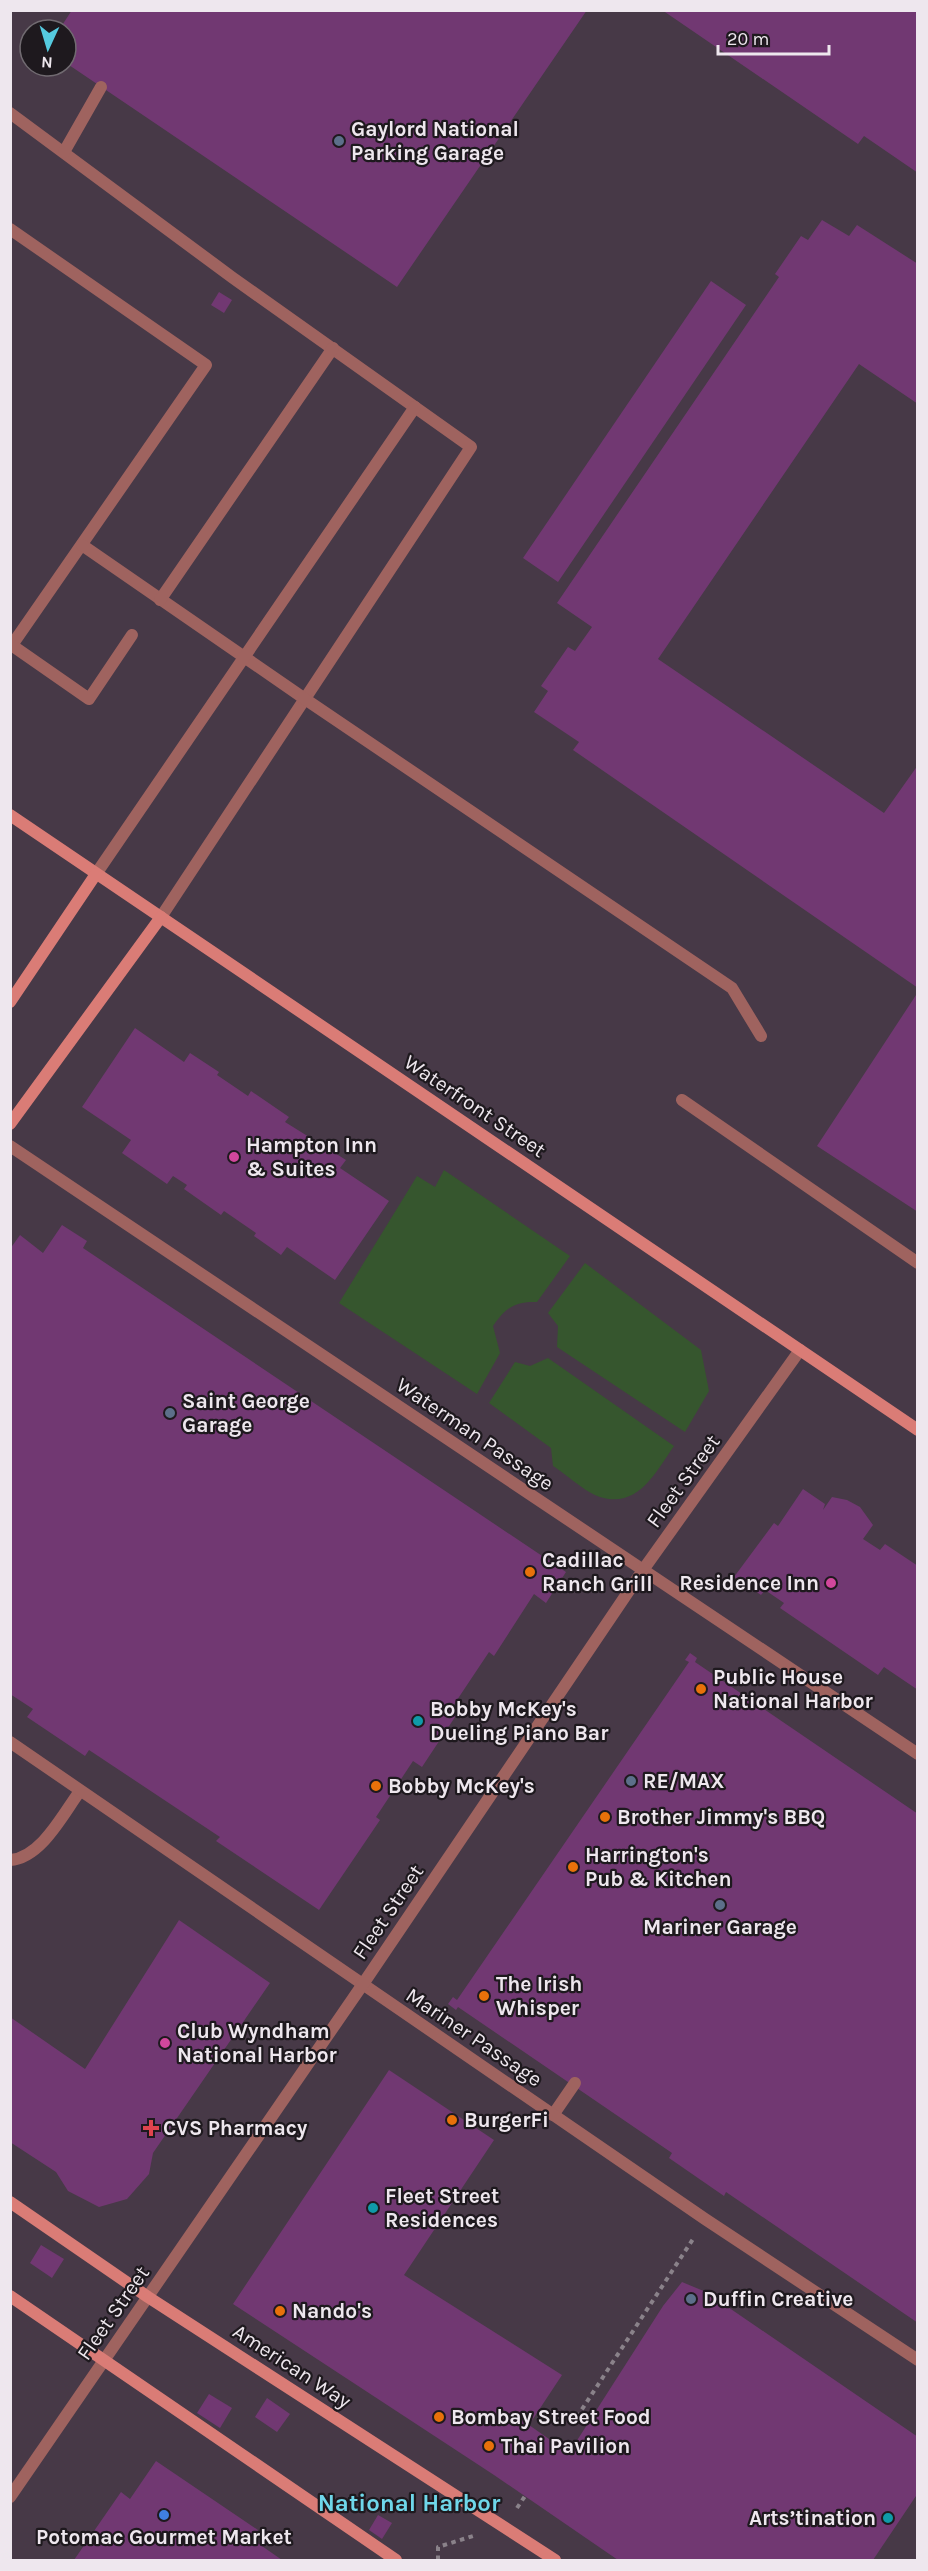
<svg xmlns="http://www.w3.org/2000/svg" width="928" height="2571" font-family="Karla,sans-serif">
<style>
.built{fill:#473947;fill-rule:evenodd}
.green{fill:#36562e}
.building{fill:#713872}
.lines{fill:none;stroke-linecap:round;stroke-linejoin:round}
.path{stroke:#8a828a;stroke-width:4;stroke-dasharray:4.5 4.5;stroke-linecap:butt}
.lane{stroke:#9f635f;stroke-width:12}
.street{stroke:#9f635f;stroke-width:12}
.secondary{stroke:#da7c76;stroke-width:12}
.service-dot{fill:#5c6f8a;stroke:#1e191e;stroke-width:2}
.hotel-dot{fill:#d1479c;stroke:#1e191e;stroke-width:2}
.food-dot{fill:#e8710a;stroke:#1e191e;stroke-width:2}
.culture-dot{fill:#0f9aa8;stroke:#1e191e;stroke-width:2}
.health-dot{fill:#e0444e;stroke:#1e191e;stroke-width:2}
.shop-dot{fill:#3f7fe0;stroke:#1e191e;stroke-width:2}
.labels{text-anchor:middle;stroke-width:4.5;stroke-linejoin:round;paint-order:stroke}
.poi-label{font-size:21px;font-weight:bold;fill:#eee7ee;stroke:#1e191e;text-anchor:start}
.street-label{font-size:21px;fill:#eee7ee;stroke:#1e191e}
.quarter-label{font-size:24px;font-weight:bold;fill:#6fd7ea;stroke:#1e191e}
</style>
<rect width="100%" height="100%" fill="#3a303a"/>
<path class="built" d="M 11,11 L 917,11 L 917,2560 L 11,2560 ZM 30,30 L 66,30 L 66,66 L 30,66 Z"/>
<g class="green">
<path d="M 444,1170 L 570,1256 L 537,1302 C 515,1301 505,1308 493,1326 L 500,1353 L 477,1394 L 339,1303 L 417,1176 L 435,1187 Z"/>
<polygon points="585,1263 701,1350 709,1391 685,1432 557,1347 558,1326 548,1313"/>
<path d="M 548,1358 L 674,1446 C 656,1472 638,1509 600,1497 C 586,1493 566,1474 553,1466 L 551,1448 L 489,1403 L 515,1362 L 530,1366 Z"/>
</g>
<g class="building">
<polygon points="72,10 587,10 397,287 66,63 66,30 59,30"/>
<polygon points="662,10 918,10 918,173 864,136 858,144"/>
<polygon points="822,220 849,236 857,225 918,264 918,404 859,364 658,659 884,813 918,765 918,988 573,750 579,742 534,712 548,691 541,686 568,647 575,651 592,627 557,603 779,277 775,274 801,236 808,240"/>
<polygon points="711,281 746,305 558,582 523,558"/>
<polygon points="219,292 232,300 224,313 211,305"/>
<polygon points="918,992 918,1212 817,1146"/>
<polygon points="135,1028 184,1062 190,1053 219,1072 217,1075 248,1096 251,1091 289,1117 285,1122 346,1160 340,1168 389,1201 335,1280 287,1247 281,1255 254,1236 256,1233 224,1211 221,1215 184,1189 187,1185 173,1176 167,1184 122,1153 131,1140 82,1107"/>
<polygon points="62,1225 87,1241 83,1248 566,1572 546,1603 534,1594 494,1656 489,1652 453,1706 459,1711 422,1767 413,1761 376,1817 380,1820 319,1910 216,1841 220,1837 89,1750 85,1756 27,1717 33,1709 10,1694 10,1249 20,1235 43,1253"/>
<polygon points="803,1489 825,1504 823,1510 832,1497 847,1500 860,1507 873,1525 863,1539 880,1550 885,1544 918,1566 918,1690 884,1667 878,1675 780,1608 784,1603 765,1590 761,1595 734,1577 774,1523 778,1526"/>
<polygon points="690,1653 697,1658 695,1662 918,1814 918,2323 726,2192 724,2196 669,2158 672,2153 458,2007 456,2010 448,2004 453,1997 457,2000 689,1662 685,1660"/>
<polygon points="179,1920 270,1983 153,2153 149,2174 127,2199 99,2207 68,2191 56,2172 10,2142 10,2017 85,2069"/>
<polygon points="389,2070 494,2140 404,2275 562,2375 529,2425 569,2453 663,2306 682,2282 706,2292 918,2437 918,2493 873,2560 618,2560 494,2475 233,2304"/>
<polygon points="41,2245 64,2259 52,2278 30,2263"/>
<polygon points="209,2394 232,2408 220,2428 197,2413"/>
<polygon points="267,2398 290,2414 277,2432 255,2417"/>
<polygon points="156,2461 258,2530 252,2539 282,2560 74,2560 121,2492 130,2499"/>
<polygon points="378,2515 392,2523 382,2539 369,2530"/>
</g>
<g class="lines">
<g class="path">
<polyline points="577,2417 693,2239"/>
<polyline points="517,2508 525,2496"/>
<polyline points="438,2560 438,2547 473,2536"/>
</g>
<g class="lane">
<polyline points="10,113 233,278 471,447 161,917"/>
<polyline points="64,152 101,87"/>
<polyline points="10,229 206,365 12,645"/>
<polyline points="82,545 305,699 732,988 761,1036"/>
<polyline points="160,600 333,348"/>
<polyline points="10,644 89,699 132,635"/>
<polyline points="96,874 415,407"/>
<polyline points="682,1100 918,1263"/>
<path d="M 10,1860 C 41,1858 63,1814 80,1791"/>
<polyline points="553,2115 575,2083"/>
</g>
<g class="street">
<polyline points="10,1146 918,1754"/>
<polyline points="10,1742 705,2219 918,2360"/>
<polyline points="10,2497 363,1984 643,1570 800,1350"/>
</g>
<g class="secondary">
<polyline points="10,815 918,1430"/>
<polyline points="10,1002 96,874"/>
<polyline points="10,1124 161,917"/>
<polyline points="10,2202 148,2297 555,2560"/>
<polyline points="10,2296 396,2560"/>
</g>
</g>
<g class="service-dot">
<circle cx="339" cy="141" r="6"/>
<circle cx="170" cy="1413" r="6"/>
<circle cx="631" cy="1781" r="6"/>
<circle cx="720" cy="1905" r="6"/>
<circle cx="691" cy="2299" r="6"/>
</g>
<g class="hotel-dot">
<circle cx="234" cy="1157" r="6"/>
<circle cx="831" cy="1583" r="6"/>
<circle cx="165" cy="2043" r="6"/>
</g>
<g class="food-dot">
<circle cx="530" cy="1572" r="6"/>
<circle cx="701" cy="1689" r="6"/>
<circle cx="376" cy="1786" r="6"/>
<circle cx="605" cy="1817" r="6"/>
<circle cx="573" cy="1867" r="6"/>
<circle cx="484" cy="1996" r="6"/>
<circle cx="452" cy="2120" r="6"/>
<circle cx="280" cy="2311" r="6"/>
<circle cx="439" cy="2417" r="6"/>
<circle cx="489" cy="2446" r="6"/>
</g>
<g class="culture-dot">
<circle cx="418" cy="1721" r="6"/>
<circle cx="373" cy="2208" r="6"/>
<circle cx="888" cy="2518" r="6"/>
</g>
<path class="health-dot" d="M148 2119h6v6h6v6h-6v6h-6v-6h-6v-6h6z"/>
<circle class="shop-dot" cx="164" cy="2515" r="6"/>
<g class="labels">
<g class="poi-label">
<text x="351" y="136">Gaylord National<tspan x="351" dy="24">Parking Garage</tspan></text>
<text x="246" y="1152">Hampton Inn<tspan x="246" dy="24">&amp; Suites</tspan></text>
<text x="182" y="1408">Saint George<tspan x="182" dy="24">Garage</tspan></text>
<text x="542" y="1567">Cadillac<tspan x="542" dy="24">Ranch Grill</tspan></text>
<text x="819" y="1590" text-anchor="end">Residence Inn</text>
<text x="713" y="1684">Public House<tspan x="713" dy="24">National Harbor</tspan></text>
<text x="430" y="1716">Bobby McKey's<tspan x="430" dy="24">Dueling Piano Bar</tspan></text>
<text x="643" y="1788">RE/MAX</text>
<text x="388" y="1793">Bobby McKey's</text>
<text x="617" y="1824">Brother Jimmy's BBQ</text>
<text x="585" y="1862">Harrington's<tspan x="585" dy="24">Pub &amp; Kitchen</tspan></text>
<text x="720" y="1934" text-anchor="middle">Mariner Garage</text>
<text x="496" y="1991">The Irish<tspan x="496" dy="24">Whisper</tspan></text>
<text x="177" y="2038">Club Wyndham<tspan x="177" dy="24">National Harbor</tspan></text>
<text x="464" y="2127">BurgerFi</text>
<text x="163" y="2135">CVS Pharmacy</text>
<text x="385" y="2203">Fleet Street<tspan x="385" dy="24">Residences</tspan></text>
<text x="703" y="2306">Duffin Creative</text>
<text x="292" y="2318">Nando's</text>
<text x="451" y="2424">Bombay Street Food</text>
<text x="501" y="2453">Thai Pavilion</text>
<text x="876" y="2525" text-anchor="end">Arts’tination</text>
<text x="164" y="2544" text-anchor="middle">Potomac Gourmet Market</text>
</g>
<g class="street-label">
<text transform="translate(475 1106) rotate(34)" y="7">Waterfront Street</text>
<text transform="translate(475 1434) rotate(34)" y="7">Waterman Passage</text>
<text transform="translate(683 1481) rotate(-54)" y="7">Fleet Street</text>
<text transform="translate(388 1912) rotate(-56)" y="7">Fleet Street</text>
<text transform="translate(474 2037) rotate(34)" y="7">Mariner Passage</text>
<text transform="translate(113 2313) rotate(-55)" y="7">Fleet Street</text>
<text transform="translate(292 2366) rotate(33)" y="7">American Way</text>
</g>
<g class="quarter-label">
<text x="409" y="2511">National Harbor</text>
</g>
</g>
<rect width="928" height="2571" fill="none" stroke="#eee7ee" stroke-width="24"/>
<g transform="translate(48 48) rotate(184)"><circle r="28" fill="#1e191e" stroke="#716b71" stroke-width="1.5"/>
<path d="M0-4.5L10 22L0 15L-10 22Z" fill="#55cadf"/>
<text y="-9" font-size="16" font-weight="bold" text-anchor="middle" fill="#eee7ee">N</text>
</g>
<path d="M718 45v9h111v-9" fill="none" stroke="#eee7ee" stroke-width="3"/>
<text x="727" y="45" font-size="18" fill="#eee7ee" stroke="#1e191e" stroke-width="4.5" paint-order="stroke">20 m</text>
</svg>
